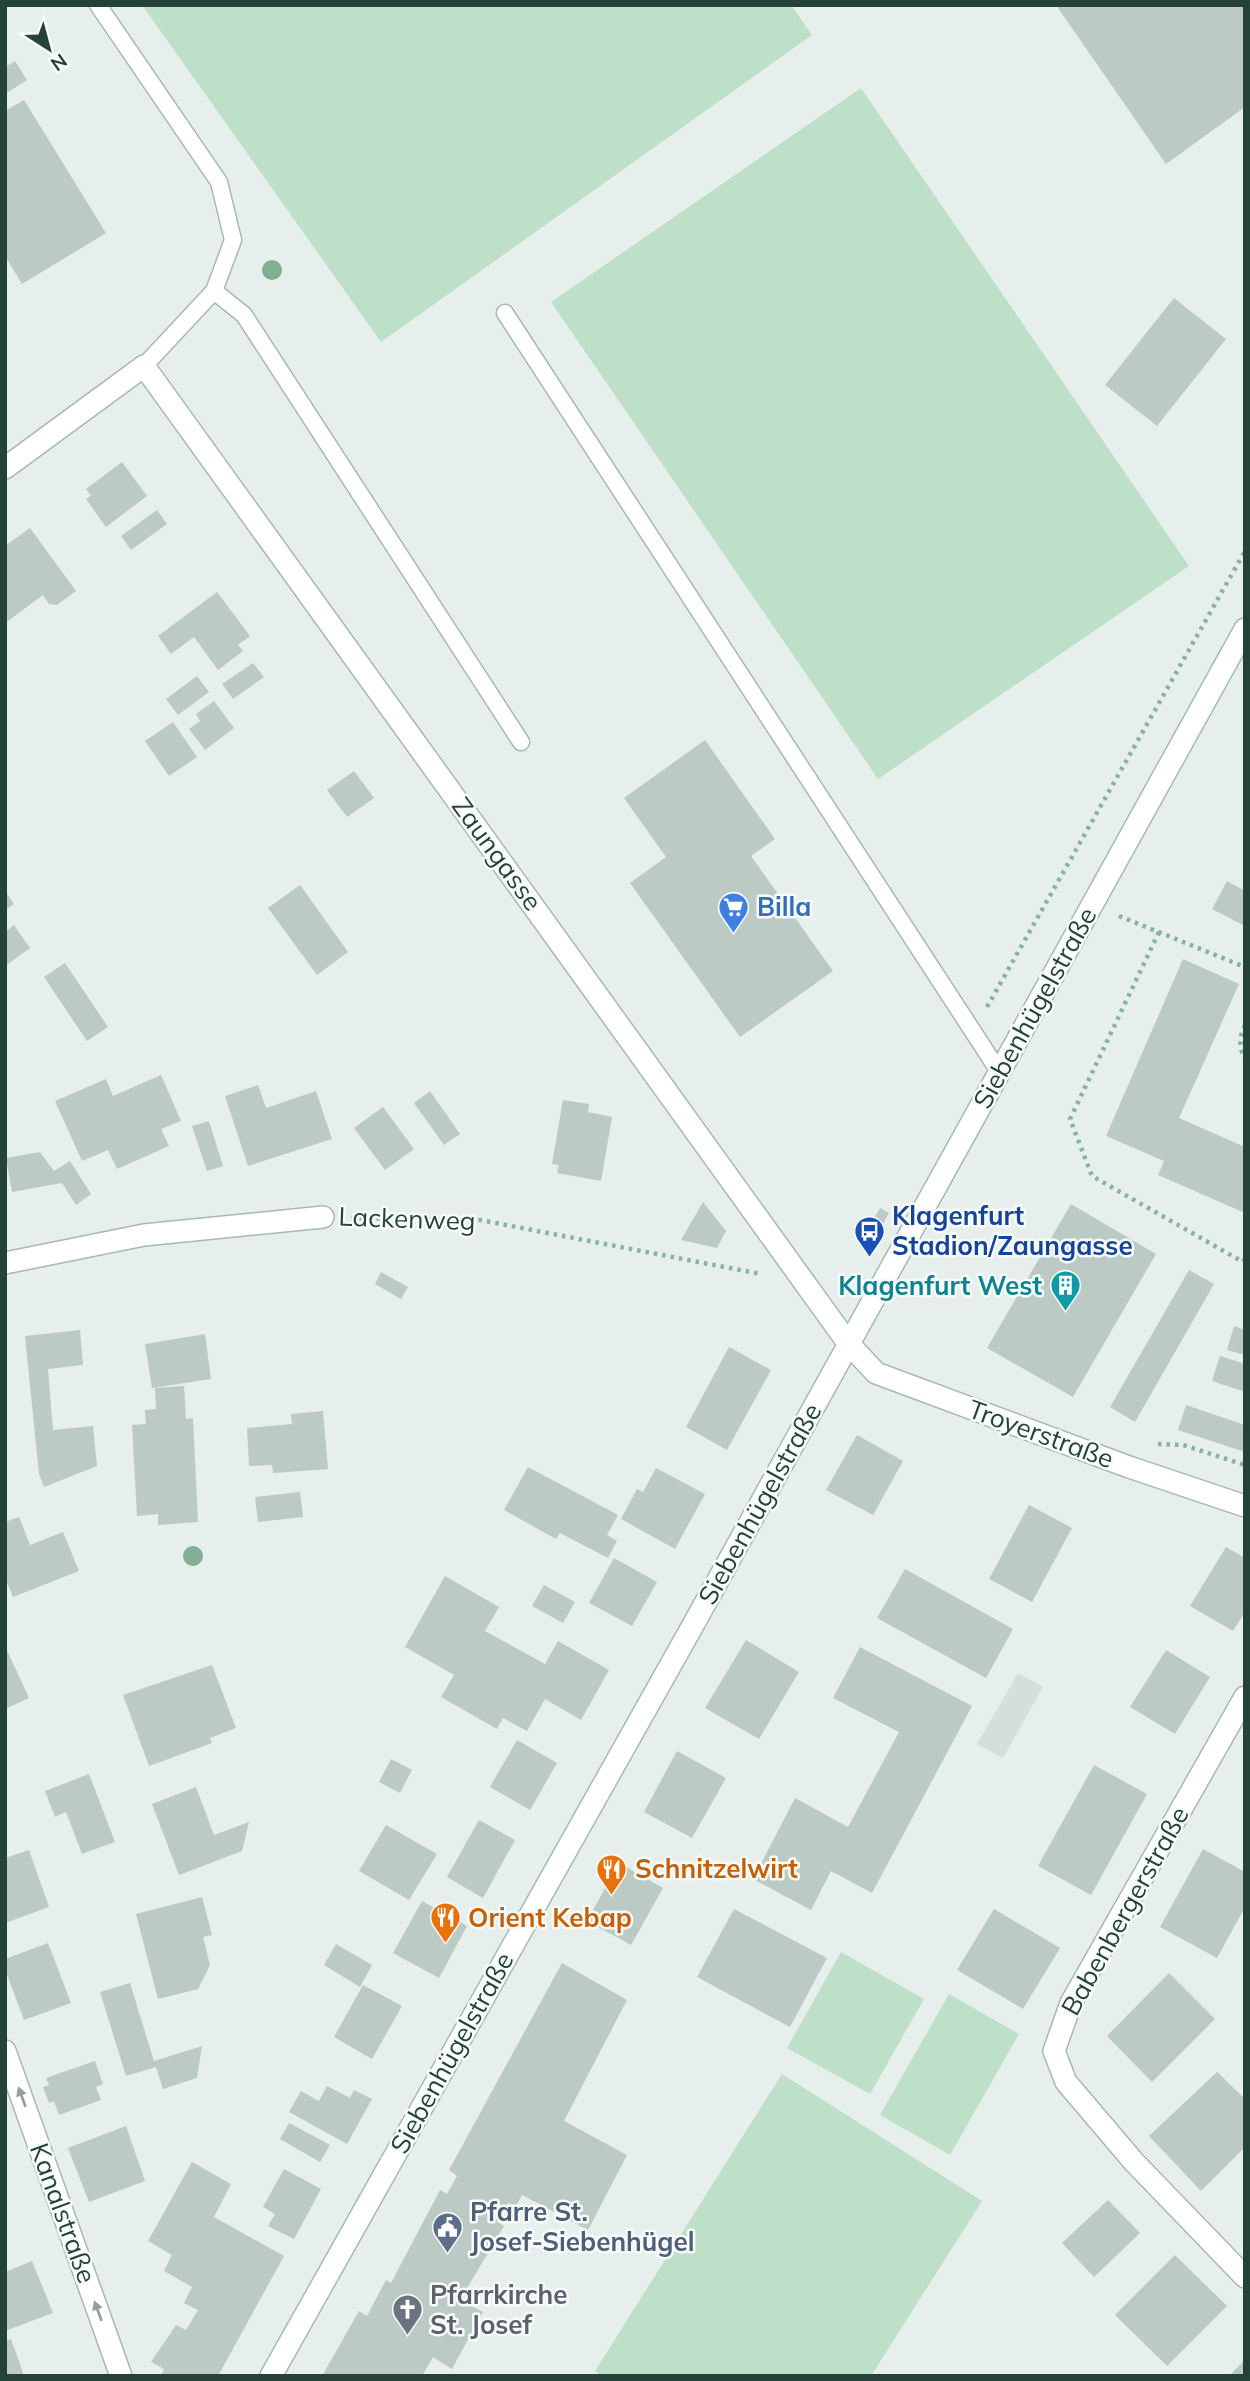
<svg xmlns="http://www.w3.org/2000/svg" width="1250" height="2381" font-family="Mulish,sans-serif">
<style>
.built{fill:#d4dfda}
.green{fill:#bfe0c8}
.building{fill:#bbcac4}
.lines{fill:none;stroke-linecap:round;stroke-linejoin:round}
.lane-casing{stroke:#a8b8b2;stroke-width:19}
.street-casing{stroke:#a8b8b2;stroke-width:24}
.secondary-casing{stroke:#a4bbb3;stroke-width:24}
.path{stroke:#86b3a5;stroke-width:4.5;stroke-dasharray:3.5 5;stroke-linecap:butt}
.lane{stroke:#fff;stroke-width:16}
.street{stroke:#fff;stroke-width:21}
.secondary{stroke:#fff;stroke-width:21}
.tree{fill:#80af93}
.oneway{fill:#92a09c}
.labels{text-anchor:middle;stroke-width:5;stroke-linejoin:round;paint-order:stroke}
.street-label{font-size:26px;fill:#24423a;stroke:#f7fbf9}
.shop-label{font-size:26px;font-weight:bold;fill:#366cbe;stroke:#f7fbf9;text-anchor:start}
.transit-label{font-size:26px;font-weight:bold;fill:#164399;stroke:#f7fbf9;text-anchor:start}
.culture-label{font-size:26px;font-weight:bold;fill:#0d838f;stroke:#f7fbf9;text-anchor:end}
.food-label{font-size:26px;font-weight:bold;fill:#c56008;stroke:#f7fbf9;text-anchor:start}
.service-label{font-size:26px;font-weight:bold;fill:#4e5e75;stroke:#f7fbf9;text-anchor:start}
.worship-label{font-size:26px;font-weight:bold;fill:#5b616d;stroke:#f7fbf9;text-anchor:start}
</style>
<rect width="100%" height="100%" fill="#e6efeb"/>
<polygon class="built" points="1018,1673 1043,1687 1003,1758 977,1744"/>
<g class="green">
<polygon points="142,5 791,5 812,35 381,342"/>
<polygon points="861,88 1189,566 878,779 551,302"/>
<polygon points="841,1952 924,1999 870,2094 787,2048"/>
<polygon points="949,1994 1019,2034 950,2155 880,2115"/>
<polygon points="782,2074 982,2201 871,2376 602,2376 595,2371"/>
</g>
<g class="building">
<polygon points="1056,5 1245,5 1245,107 1166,164"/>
<polygon points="15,61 27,80 5,94 5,67"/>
<polygon points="24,100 106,233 22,284 5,256 5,111"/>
<polygon points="1174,298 1226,339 1157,426 1105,385"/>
<polygon points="122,462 147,496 106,527 86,499 91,496 86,489"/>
<polygon points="157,510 167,524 131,550 121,536"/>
<polygon points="30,528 76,591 57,605 49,604 43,595 5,623 5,546"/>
<polygon points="217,592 250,636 238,645 243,651 218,670 194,637 171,654 158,636"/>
<polygon points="253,663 264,677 233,699 222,684"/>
<polygon points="197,676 209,692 178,715 166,699"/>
<polygon points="214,701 234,728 205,750 189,729 200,721 196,714"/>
<polygon points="173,722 197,757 169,776 145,741"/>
<polygon points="705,740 775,839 751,856 833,971 740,1037 630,883 666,857 624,798"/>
<polygon points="354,771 374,798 347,817 327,790"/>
<polygon points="1227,881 1245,891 1245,926 1212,909"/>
<polygon points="300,885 348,952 317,975 268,908"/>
<polygon points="5,891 14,904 5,910"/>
<polygon points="14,925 30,948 5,966 5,932"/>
<polygon points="1183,959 1239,984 1179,1118 1245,1147 1245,1213 1158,1175 1164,1161 1106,1136"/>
<polygon points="65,963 108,1027 87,1041 44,977"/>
<polygon points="161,1075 181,1121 161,1129 169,1146 117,1169 108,1150 82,1161 55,1101 106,1079 113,1096"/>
<polygon points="258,1085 266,1108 316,1091 332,1139 248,1166 225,1096"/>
<polygon points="430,1091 460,1134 444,1145 414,1103"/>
<polygon points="563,1100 589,1104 588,1112 612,1117 601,1181 557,1173 559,1165 552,1164"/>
<polygon points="383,1107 414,1149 385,1170 354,1128"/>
<polygon points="209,1121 223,1166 207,1171 192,1126"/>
<polygon points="40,1152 54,1171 70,1161 91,1194 76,1205 62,1183 12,1192 6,1158"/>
<polygon points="703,1202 726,1231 717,1248 681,1240"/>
<polygon points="1071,1204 1156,1254 1073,1397 987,1348"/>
<polygon points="880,1208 889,1213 871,1244 862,1239"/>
<polygon points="1189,1270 1214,1284 1135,1422 1110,1407"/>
<polygon points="381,1272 408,1287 401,1299 375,1284"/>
<polygon points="1234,1326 1245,1330 1245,1355 1227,1350"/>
<polygon points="80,1330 83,1365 48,1369 53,1430 93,1426 97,1466 44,1487 39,1474 25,1336"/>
<polygon points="205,1334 211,1379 152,1388 145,1344"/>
<polygon points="729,1347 771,1370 727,1450 686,1427"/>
<polygon points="1220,1356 1245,1364 1245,1392 1212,1381"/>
<polygon points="184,1386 186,1419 193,1418 198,1522 158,1525 158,1514 137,1516 132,1425 146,1424 145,1410 156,1409 155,1388"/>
<polygon points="1186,1405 1245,1425 1245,1452 1178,1430"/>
<polygon points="323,1411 328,1469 273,1473 272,1465 249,1466 247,1428 292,1424 291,1414"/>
<polygon points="857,1435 903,1461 873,1515 826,1490"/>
<polygon points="528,1467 618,1515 607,1535 617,1541 608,1558 560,1533 556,1539 504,1510"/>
<polygon points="656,1468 705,1494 675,1549 621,1519 637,1489 643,1492"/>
<polygon points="300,1492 303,1517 258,1522 255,1497"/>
<polygon points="1029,1505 1072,1528 1032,1602 989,1579"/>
<polygon points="19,1517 30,1545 63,1532 79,1571 13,1597 5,1577 5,1522"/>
<polygon points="1226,1547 1245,1558 1245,1612 1233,1631 1190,1606"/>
<polygon points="614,1558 657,1582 632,1626 589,1603"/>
<polygon points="905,1569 1013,1629 986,1678 877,1618"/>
<polygon points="445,1576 499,1607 485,1631 545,1664 558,1641 609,1670 581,1720 545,1699 527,1731 503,1718 497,1729 441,1697 454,1675 405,1647"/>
<polygon points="544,1585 575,1602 563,1623 532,1606"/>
<polygon points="746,1640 799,1672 759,1739 705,1708"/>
<polygon points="5,1646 29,1698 5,1709"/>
<polygon points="860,1647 972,1706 872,1893 831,1871 811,1910 753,1879 795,1798 848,1827 899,1732 833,1698"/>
<polygon points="1166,1650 1210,1677 1175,1734 1130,1707"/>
<polygon points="212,1665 236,1728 210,1738 212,1743 149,1766 123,1695"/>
<polygon points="517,1740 557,1763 530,1810 490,1787"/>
<polygon points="677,1751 726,1778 692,1838 644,1812"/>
<polygon points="391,1759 412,1770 400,1793 379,1782"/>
<polygon points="1094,1765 1147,1794 1091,1895 1038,1866"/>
<polygon points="89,1774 115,1842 82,1854 66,1812 55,1817 45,1791"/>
<polygon points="196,1787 214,1835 249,1822 242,1851 179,1875 152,1804"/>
<polygon points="479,1820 515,1840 483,1898 447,1877"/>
<polygon points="386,1825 437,1854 409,1900 359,1871"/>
<polygon points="1203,1849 1245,1872 1245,1907 1217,1958 1160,1927"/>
<polygon points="29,1850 49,1907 5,1923 5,1858"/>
<polygon points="619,1863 663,1888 631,1945 587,1921"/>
<polygon points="202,1897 212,1935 203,1937 210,1965 198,1989 158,1999 136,1914"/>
<polygon points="422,1901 467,1926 439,1978 393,1953"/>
<polygon points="734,1909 827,1958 790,2027 697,1977"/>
<polygon points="994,1909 1060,1948 1023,2009 957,1970"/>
<polygon points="48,1943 71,2003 24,2020 5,1969 5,1959"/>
<polygon points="336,1944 372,1965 360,1987 324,1965"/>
<polygon points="562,1963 627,2000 564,2121 627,2155 588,2230 522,2195 516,2206 508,2203 497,2222 504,2226 460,2300 483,2312 452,2369 433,2357 422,2376 322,2376 359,2311 367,2316 386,2280 391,2283 440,2190 447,2194 457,2176 449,2170"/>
<polygon points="1169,1973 1215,2019 1152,2082 1107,2036"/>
<polygon points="130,1983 154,2061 202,2046 197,2078 163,2089 156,2067 126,2076 100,1992"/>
<polygon points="363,1985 402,2006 372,2059 334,2037"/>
<polygon points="95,2061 103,2084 96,2087 101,2100 59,2115 54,2101 49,2103 43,2087 49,2085 46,2078"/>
<polygon points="1217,2072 1245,2099 1245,2147 1201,2191 1149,2136"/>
<polygon points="327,2086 350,2098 354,2090 372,2099 347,2144 289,2112 301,2091 319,2101"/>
<polygon points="289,2123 330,2145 320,2162 280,2139"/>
<polygon points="126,2126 145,2181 89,2202 68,2148"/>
<polygon points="192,2162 231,2184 214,2217 284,2256 218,2376 161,2376 164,2369 151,2362 176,2325 186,2330 198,2310 184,2303 192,2287 164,2271 172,2255 148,2241"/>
<polygon points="284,2169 321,2189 294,2239 268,2226 275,2214 263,2207"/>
<polygon points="1108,2200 1140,2233 1094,2277 1062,2243"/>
<polygon points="1175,2255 1227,2306 1167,2366 1115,2315"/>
<polygon points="32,2261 53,2313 5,2331 5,2272"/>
<polygon points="11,2339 20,2364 24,2376 5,2376 5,2341"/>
<polygon points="1245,2360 1245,2376 1229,2376"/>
</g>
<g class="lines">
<defs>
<g id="lane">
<polyline points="98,5 219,182 233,240 214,291 144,366"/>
<polyline points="214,291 244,315 521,742"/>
<polyline points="505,313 1000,1073"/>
</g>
<g id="street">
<polyline points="5,468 144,366 848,1343 876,1373 1129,1467 1245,1506"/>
<polyline points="5,1263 144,1235 323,1217"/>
<polyline points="1245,1697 1071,2003 1054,2051 1066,2082 1134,2162 1245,2277"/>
<polyline points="5,2051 121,2376"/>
</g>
<polyline id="secondary" points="271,2376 692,1627 1245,629"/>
</defs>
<use href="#lane" class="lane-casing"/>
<use href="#street" class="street-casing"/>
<use href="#secondary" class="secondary-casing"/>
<g class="path">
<polyline points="1119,916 1245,967"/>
<polyline points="1159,932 1070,1119 1092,1176 1243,1262 1245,1259"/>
<polyline points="987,1007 1245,551"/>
<path d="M 1245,1025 C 1240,1035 1238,1048 1245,1058"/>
<polyline points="351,1218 480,1220 761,1274"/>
<polyline points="1158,1444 1183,1445 1245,1465"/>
</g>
<use href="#lane" class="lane"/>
<use href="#street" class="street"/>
<use href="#secondary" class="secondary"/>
</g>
<g class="tree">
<circle cx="272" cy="270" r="10"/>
<circle cx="193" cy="1556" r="10"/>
</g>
<defs><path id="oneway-solid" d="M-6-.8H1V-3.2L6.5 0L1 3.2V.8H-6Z" transform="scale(1.75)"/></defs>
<g class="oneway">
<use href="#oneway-solid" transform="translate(22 2097) rotate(-110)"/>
<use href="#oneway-solid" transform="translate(98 2311) rotate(-110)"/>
</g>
<defs>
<symbol id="supermarket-pin" viewBox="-11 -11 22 30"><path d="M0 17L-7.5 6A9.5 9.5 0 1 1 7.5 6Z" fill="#3f7fe0" stroke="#f7fbf9"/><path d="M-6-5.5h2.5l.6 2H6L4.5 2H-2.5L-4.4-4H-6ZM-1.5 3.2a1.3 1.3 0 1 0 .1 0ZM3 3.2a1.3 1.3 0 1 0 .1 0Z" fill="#fff"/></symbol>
<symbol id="bus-pin" viewBox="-11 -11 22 30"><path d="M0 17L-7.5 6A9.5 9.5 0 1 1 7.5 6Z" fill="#1a4fb4" stroke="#f7fbf9"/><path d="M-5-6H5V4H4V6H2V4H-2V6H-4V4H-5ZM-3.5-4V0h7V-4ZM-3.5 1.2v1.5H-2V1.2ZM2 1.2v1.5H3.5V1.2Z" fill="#fff"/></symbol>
<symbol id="building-pin" viewBox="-11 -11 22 30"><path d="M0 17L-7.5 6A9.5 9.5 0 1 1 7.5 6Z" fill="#0f9aa8" stroke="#f7fbf9"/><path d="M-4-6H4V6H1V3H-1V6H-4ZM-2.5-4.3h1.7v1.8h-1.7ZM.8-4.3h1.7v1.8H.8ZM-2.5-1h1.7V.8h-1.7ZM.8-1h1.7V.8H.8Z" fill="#fff"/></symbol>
<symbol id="restaurant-pin" viewBox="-11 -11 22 30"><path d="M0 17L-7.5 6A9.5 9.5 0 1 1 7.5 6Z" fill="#e8710a" stroke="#f7fbf9"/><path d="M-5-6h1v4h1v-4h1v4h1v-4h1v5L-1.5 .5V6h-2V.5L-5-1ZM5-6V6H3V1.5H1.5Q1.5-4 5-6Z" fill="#fff"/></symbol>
<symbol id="civic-pin" viewBox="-11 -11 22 30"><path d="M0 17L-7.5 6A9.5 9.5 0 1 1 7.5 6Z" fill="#5c6f8a" stroke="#f7fbf9"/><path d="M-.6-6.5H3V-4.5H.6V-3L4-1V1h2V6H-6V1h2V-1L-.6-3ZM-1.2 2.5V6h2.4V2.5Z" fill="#fff"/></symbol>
<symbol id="church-pin" viewBox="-11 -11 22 30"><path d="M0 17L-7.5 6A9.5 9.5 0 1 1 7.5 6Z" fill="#6b7280" stroke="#f7fbf9"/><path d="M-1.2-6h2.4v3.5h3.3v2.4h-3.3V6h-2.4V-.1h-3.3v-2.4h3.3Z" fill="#fff"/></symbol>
</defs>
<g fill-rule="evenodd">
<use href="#supermarket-pin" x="716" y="890" width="35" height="47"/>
<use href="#bus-pin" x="852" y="1214" width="35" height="47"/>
<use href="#building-pin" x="1048" y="1268" width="35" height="47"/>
<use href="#restaurant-pin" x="594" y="1852" width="35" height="47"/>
<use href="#restaurant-pin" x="428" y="1900" width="35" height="47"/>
<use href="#civic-pin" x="430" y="2210" width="35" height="47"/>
<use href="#church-pin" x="390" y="2292" width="35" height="47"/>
</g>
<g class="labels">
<g class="street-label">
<text transform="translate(497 854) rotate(54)" y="9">Zaungasse</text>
<text transform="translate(1035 1008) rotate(-61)" y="9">Siebenhügelstraße</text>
<text transform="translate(407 1219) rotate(2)" y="9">Lackenweg</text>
<text transform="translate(1041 1434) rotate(20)" y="9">Troyerstraße</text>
<text transform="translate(760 1504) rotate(-61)" y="9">Siebenhügelstraße</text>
<text transform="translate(1125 1911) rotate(-61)" y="9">Babenbergerstraße</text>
<text transform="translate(452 2053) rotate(-61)" y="9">Siebenhügelstraße</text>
<text transform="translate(63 2213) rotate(70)" y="9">Kanalstraße</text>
</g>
<g class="shop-label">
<text x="757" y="916">Billa</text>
</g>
<g class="transit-label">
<text x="892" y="1225">Klagenfurt<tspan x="892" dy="30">Stadion/Zaungasse</tspan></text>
</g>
<g class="culture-label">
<text x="1042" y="1295">Klagenfurt West</text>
</g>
<g class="food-label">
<text x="635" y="1878">Schnitzelwirt</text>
<text x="468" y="1927">Orient Kebap</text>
</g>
<g class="service-label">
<text x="470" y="2221">Pfarre St.<tspan x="470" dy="30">Josef-Siebenhügel</tspan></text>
</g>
<g class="worship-label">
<text x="430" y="2304">Pfarrkirche<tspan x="430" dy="30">St. Josef</tspan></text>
</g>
</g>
<rect width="1250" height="2381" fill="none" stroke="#24423a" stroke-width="14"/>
<g transform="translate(49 49) rotate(144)" stroke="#f7fbf9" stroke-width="5" paint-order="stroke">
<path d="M0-5L12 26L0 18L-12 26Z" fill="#24423a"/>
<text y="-10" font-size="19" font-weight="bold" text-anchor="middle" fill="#24423a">N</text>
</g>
</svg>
